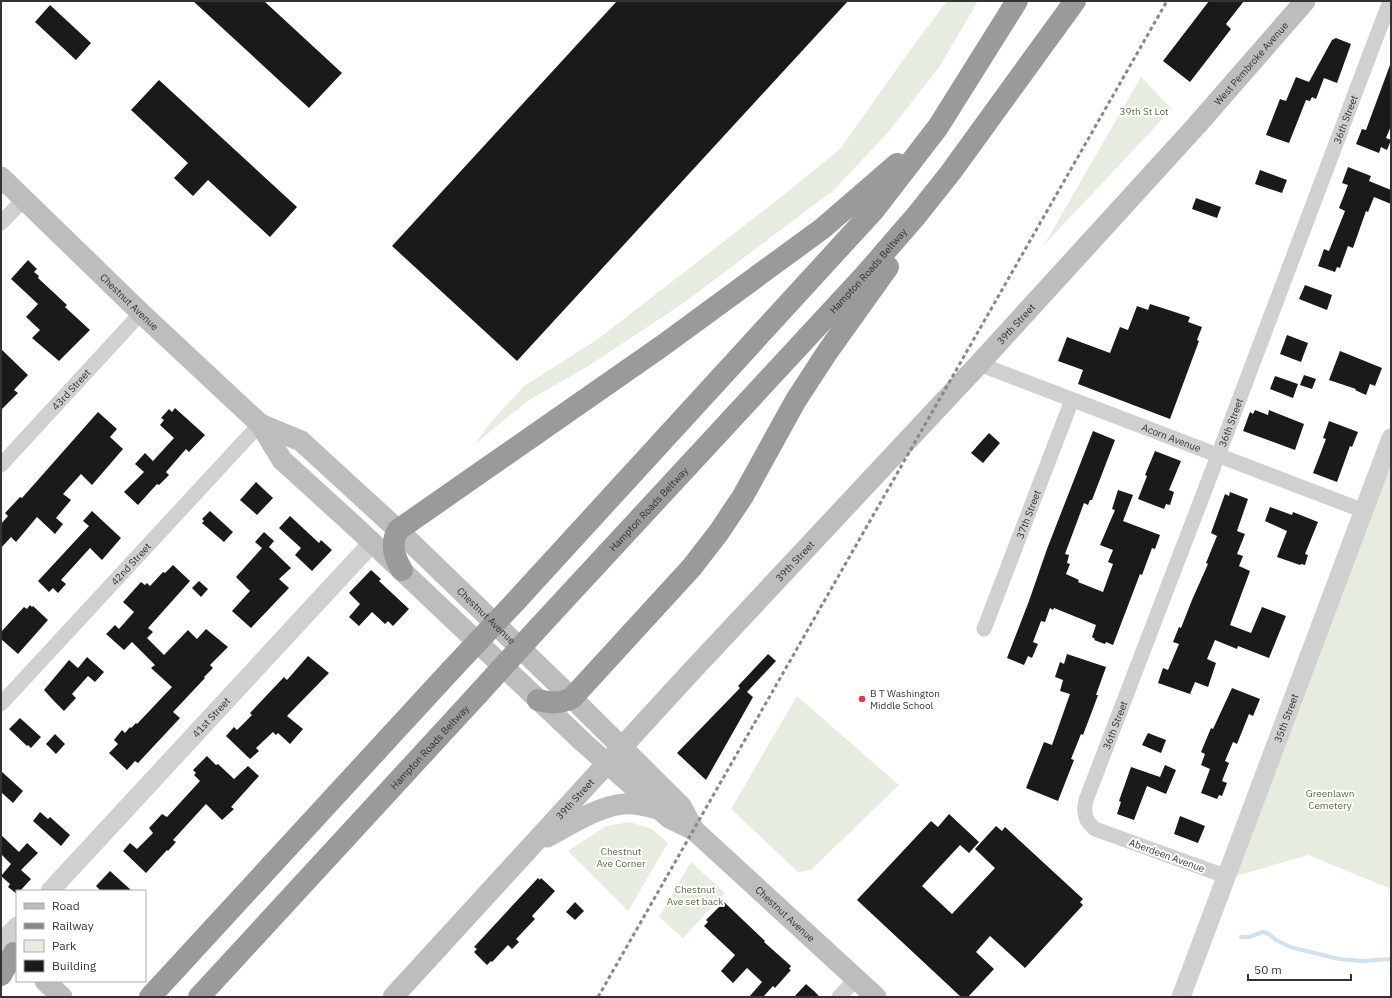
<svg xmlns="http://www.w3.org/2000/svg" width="1392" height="998" font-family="'IBM Plex Sans',sans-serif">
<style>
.green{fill:#e6ecdf}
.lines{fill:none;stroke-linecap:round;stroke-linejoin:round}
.stream{stroke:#cfe2ee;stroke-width:4}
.building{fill:#1a1a1a}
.minor{stroke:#d0d0d0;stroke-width:15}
.tertiary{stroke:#d0d0d0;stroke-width:19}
.secondary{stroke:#bdbdbd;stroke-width:21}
.motorway{stroke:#9a9a9a;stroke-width:22}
.rail{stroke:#888;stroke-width:3;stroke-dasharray:4 3;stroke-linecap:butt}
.motorway-bridge{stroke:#9a9a9a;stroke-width:22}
.poi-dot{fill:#e63946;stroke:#fff;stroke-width:1.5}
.labels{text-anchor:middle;stroke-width:4;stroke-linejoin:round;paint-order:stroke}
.street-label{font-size:10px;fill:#333;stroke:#fff}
.park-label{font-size:10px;fill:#56703f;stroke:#fff}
.poi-label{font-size:10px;fill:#333;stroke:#fff;text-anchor:start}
</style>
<rect width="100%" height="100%" fill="#fff"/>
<g class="green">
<polygon points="947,1 978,1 940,66 890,130 835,189 685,302 587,367 529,400 475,444 492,421 524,386 598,339 776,201 840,149 908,53"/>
<polygon points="1141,77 1172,109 1044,245"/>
<polygon points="1391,460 1391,889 1308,855 1236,876"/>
<polygon points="797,696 899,785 811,870 798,872 731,809"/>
<polygon points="630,822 652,829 668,843 628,911 568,851 606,826"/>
<polygon points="691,862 725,893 683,938 659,917"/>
</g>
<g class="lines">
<polyline class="stream" points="1241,937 1249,937 1263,932 1269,934 1276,940 1290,947 1339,959 1361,961 1391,959"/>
</g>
<g class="building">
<polygon points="193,1 264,1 342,73 309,108"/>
<polygon points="617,1 848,1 517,361 392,246"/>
<polygon points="1209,1 1244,1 1226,24 1231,29 1190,82 1163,61"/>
<polygon points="50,5 91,43 76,60 35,22"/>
<polygon points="1336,38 1351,44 1337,83 1324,78 1316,99 1312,97 1310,101 1306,100 1289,143 1266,135 1280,99 1286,101 1296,77 1309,82 1332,40"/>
<polygon points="1390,65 1391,66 1391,126 1386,138 1391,140 1387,150 1381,147 1379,153 1356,144 1362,129 1366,130"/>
<polygon points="159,80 297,207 270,237 208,180 193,196 174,178 188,163 131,110"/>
<polygon points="1348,167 1371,176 1369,181 1391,190 1391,204 1374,197 1368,212 1366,211 1353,248 1348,246 1340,268 1337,267 1335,272 1318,266 1324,249 1329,251 1345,211 1339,208 1348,185 1342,183"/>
<polygon points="1260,170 1287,180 1282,193 1255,184"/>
<polygon points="1196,198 1221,207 1217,218 1192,209"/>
<polygon points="28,260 37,269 34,272 39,276 38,278 67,305 65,307 90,330 59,361 32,338 40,330 26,317 38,304 11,279"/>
<polygon points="1305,285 1332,295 1327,310 1299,299"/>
<polygon points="1150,304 1190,317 1188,322 1202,327 1197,340 1199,341 1170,419 1078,384 1083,370 1058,361 1067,337 1110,353 1120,327 1128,330 1137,306 1148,310"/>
<polygon points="1287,335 1308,343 1301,362 1280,354"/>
<polygon points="1,349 28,375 14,390 18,393 1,410"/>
<polygon points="1340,351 1382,368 1375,386 1370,384 1366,395 1355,390 1356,389 1329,380"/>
<polygon points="1304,375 1316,379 1312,389 1300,385"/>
<polygon points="1275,376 1298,384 1293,398 1270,389"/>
<polygon points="175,408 205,435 189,452 186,449 166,472 169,475 159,485 157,484 138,505 124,492 144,472 135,464 145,453 153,461 174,438 160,425 164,420 161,418 169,409 172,412"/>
<polygon points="1255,410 1268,415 1269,410 1304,424 1295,450 1243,431 1250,412 1253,414"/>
<polygon points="98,412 117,429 110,437 123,449 92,485 81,474 63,494 71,500 56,518 63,524 55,534 37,517 16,542 11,537 1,548 1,524 8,516 5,513 20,497 22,498"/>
<polygon points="1329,421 1358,432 1352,447 1350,446 1337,482 1313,473 1326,439 1323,438"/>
<polygon points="1093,431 1115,440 1092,500 1090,500 1088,505 1084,503 1065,554 1069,555 1067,563 1070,564 1066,574 1079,580 1078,582 1103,592 1113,564 1108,562 1113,550 1100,545 1115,510 1112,509 1118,490 1133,495 1123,521 1160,535 1155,549 1152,548 1142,575 1140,574 1113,645 1106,642 1105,644 1094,640 1095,639 1092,637 1096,625 1054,608 1053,610 1050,608 1045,622 1041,621 1033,642 1038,644 1032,658 1028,656 1024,665 1007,658 1029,601 1047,549"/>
<polygon points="989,433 1000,443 983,463 971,453"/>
<polygon points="1155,451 1181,461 1169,490 1174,492 1170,505 1166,504 1164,509 1138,499 1147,476 1145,475"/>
<polygon points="256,482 273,498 257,515 240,500"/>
<polygon points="1230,492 1248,499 1237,531 1245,534 1237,554 1243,556 1239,566 1250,571 1230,625 1251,633 1262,607 1286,616 1269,658 1238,646 1237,649 1215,640 1207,659 1216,663 1208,687 1195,682 1190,694 1158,683 1163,668 1168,670 1179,644 1173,642 1179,627 1181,628 1192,600 1208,564 1206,563 1217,536 1211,533 1225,494 1229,496"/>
<polygon points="1270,507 1292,515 1293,512 1318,522 1305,554 1308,555 1305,565 1301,564 1300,565 1277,557 1287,531 1265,521"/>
<polygon points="92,511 121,538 102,560 90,548 61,580 66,584 58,593 53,588 49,592 38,581 89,526 83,521"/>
<polygon points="210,511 233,532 224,542 202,523 204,521 202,519"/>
<polygon points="290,516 319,543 321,540 332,550 312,571 295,555 301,548 279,528"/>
<polygon points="264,532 274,541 269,547 291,568 279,579 289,588 251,628 232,611 250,591 236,577 262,548 255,542"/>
<polygon points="173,565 190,581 148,628 153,632 147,638 164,655 188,630 197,639 206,629 228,647 210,665 213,668 204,677 205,678 173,712 180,718 138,763 135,761 127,770 109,753 118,744 114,740 122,730 125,733 130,727 131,728 136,723 137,724 172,687 151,668 155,665 132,642 124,650 106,634 115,625 119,629 134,612 123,602 141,582 145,585 147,583 150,586 163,572 165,573"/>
<polygon points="371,570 381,579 379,581 409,609 393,626 388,621 385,624 372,612 359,626 349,617 360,604 349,593"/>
<polygon points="199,581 208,589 201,597 192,588"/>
<polygon points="30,605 32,607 33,606 48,620 18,654 1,639 1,632 24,607 27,609"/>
<polygon points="768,654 776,661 747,692 753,697 706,780 677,753 740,688 738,686"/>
<polygon points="1067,654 1106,667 1096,695 1098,695 1094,706 1083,735 1081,734 1071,759 1074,760 1058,801 1026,788 1044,742 1052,745 1070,694 1060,691 1063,680 1055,677 1060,662 1064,664"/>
<polygon points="308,656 329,673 287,716 303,729 290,744 278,733 276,735 273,732 256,748 259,751 250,759 226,736 234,727 237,730 252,715 250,713 284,677 287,680"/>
<polygon points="87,657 104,672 95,682 88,676 72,694 76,698 64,711 54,701 44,690 69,660 78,668"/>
<polygon points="1232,688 1260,699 1253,716 1249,714 1237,744 1233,742 1225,761 1229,763 1222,781 1227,783 1222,796 1219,795 1217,799 1201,793 1210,769 1201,765 1205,754 1201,752 1211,728 1213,729"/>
<polygon points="20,718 41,737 31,748 28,745 27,746 9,729"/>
<polygon points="1148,733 1166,740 1161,753 1142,745"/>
<polygon points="55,734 65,744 56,754 46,744"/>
<polygon points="207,756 216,765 218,764 234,779 248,766 259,776 231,807 234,809 222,820 206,804 173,840 176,842 168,851 167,850 146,873 123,851 130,843 137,849 153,833 149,828 162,814 167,817 200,781 194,775 196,773 193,770"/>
<polygon points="1165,765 1176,770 1166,794 1147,786 1134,820 1117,814 1121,802 1119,801 1131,767 1160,777"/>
<polygon points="1,771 23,791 13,803 1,792"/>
<polygon points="40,812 48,819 50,817 70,835 61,846 33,821"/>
<polygon points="949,814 979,842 969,853 960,845 922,886 952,914 995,868 975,849 996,826 1002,831 1005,827 1083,899 1080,902 1083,905 1025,968 990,936 976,952 994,969 968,997 961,997 857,900 931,821 938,827"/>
<polygon points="1180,816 1205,826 1198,843 1174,834"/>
<polygon points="1,835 19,852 27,843 38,853 21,870 31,879 20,891 17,891 17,894 8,887 10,884 1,876 11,864 1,854"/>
<polygon points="110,871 132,891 101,891 96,886"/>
<polygon points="538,878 540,880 541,878 555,891 532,916 535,919 516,939 519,942 512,949 508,945 492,962 491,961 487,965 474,952 477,949 474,947"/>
<polygon points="575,902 584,911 575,920 566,912"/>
<polygon points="724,902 765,941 764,942 791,966 789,969 791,970 775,988 773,986 763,997 749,997 762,982 747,968 733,983 721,971 735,955 704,926 708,922 706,920"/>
<polygon points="806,984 814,991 820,997 794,997"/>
</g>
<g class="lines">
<g class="minor">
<polyline points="1,223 24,199"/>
<path id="s1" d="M 979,364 L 1364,511"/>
<path id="s2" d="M 1,465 L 141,313"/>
<path id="s3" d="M 984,629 L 1072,400"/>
<path id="s4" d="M 1,704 L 260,424"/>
<path id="s5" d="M 1225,876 L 1095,829 C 1085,821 1083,813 1086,800 L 1211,474 L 1390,1"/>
<polyline points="839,997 856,979"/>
</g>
<g class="tertiary">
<path id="s6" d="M 50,891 L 372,543"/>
<polyline points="2,942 17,926"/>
<path id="s7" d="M 1181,997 L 1391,438"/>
</g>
<g class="secondary">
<path id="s8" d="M 1,177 L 141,313 L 260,424 L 282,460 L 360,531 L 583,742 L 669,818 L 694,830 L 876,997"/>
<path id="s9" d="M 260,424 L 301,441 L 398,530 L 572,698 L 681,806 L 694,830"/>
<path d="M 547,837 C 570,825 598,806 624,804 C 635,803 646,806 658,809"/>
<polyline points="45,981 62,997"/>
<path id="s10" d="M 393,997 L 688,675 L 979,364 L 1197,125 L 1305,1"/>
</g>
<g class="motorway">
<path d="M 402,570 C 394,557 390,544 398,530 L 662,346 L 823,228 L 897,164"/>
<polyline points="515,602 874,210 938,127 1017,1"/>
<path id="s11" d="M 539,627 L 864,276 L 916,216 L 951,172 L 1075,1"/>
<path d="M 538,700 C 550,703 560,704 572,698 L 692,567 L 719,532 L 743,496 L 796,400 L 828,351 L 888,267"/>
<polyline points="1,975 14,953"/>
<polyline points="150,997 452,669"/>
<path id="s12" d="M 199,997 L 479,693"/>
</g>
<polyline class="rail" points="598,997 1167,1"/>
<g class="motorway-bridge">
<polyline points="452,669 515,602"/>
<polyline points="479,693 539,627"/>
</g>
</g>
<circle class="poi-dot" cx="862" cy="699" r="4"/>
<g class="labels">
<g class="street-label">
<text dy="4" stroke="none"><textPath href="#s10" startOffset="1268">West Pembroke Avenue</textPath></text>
<text dy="4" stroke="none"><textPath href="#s5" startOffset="899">36th Street</textPath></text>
<text dy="4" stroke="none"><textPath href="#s11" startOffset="485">Hampton Roads Beltway</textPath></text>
<text dy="4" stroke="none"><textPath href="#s8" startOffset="179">Chestnut Avenue</textPath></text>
<text dy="4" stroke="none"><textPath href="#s10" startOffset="917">39th Street</textPath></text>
<text dy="4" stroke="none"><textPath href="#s2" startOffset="103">43rd Street</textPath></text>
<text dy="4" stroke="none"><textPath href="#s5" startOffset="575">36th Street</textPath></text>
<text dy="4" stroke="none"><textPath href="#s1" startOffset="206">Acorn Avenue</textPath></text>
<text dy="4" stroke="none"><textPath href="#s11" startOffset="161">Hampton Roads Beltway</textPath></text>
<text dy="4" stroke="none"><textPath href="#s3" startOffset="123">37th Street</textPath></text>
<text dy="4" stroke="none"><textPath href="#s10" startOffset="593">39th Street</textPath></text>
<text dy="4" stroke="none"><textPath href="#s4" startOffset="191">42nd Street</textPath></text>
<text dy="4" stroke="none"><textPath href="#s9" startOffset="299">Chestnut Avenue</textPath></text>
<text dy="4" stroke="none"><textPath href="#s6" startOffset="237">41st Street</textPath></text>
<text dy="4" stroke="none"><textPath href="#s7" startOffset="298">35th Street</textPath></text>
<text dy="4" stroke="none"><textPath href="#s5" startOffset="251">36th Street</textPath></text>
<text dy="4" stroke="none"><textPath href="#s12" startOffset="340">Hampton Roads Beltway</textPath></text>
<text dy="4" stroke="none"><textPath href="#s10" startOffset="269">39th Street</textPath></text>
<text transform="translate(1167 855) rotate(20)" y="4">Aberdeen Avenue</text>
<text dy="4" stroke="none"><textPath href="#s8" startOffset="1079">Chestnut Avenue</textPath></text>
</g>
<g class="park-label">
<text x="1144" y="115">39th St Lot</text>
<text x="1330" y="797">Greenlawn<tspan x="1330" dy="12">Cemetery</tspan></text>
<text x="621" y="855">Chestnut<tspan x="621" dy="12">Ave Corner</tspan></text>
<text x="695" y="893">Chestnut<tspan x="695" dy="12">Ave set back</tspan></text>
</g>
<g class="poi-label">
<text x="870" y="697">B T Washington<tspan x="870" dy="12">Middle School</tspan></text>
</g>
</g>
<rect width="1392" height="998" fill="none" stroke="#333333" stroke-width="4"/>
<rect x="16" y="890" width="130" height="92" fill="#ffffff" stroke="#adadad"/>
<rect x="24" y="903" width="20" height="6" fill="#bdbdbd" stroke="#adadad"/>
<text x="52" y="910" font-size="12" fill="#333333">Road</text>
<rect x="24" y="923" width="20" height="6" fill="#888888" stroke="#adadad"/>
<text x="52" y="930" font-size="12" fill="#333333">Railway</text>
<rect x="24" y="940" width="20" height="12" fill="#e6ecdf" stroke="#adadad"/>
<text x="52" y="950" font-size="12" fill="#333333">Park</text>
<rect x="24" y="960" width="20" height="12" fill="#1a1a1a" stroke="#adadad"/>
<text x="52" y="970" font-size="12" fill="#333333">Building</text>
<path d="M1248 974v6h103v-6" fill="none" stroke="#333333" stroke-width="2"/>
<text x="1254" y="974" font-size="12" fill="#333333" stroke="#ffffff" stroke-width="3" paint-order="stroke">50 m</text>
</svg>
